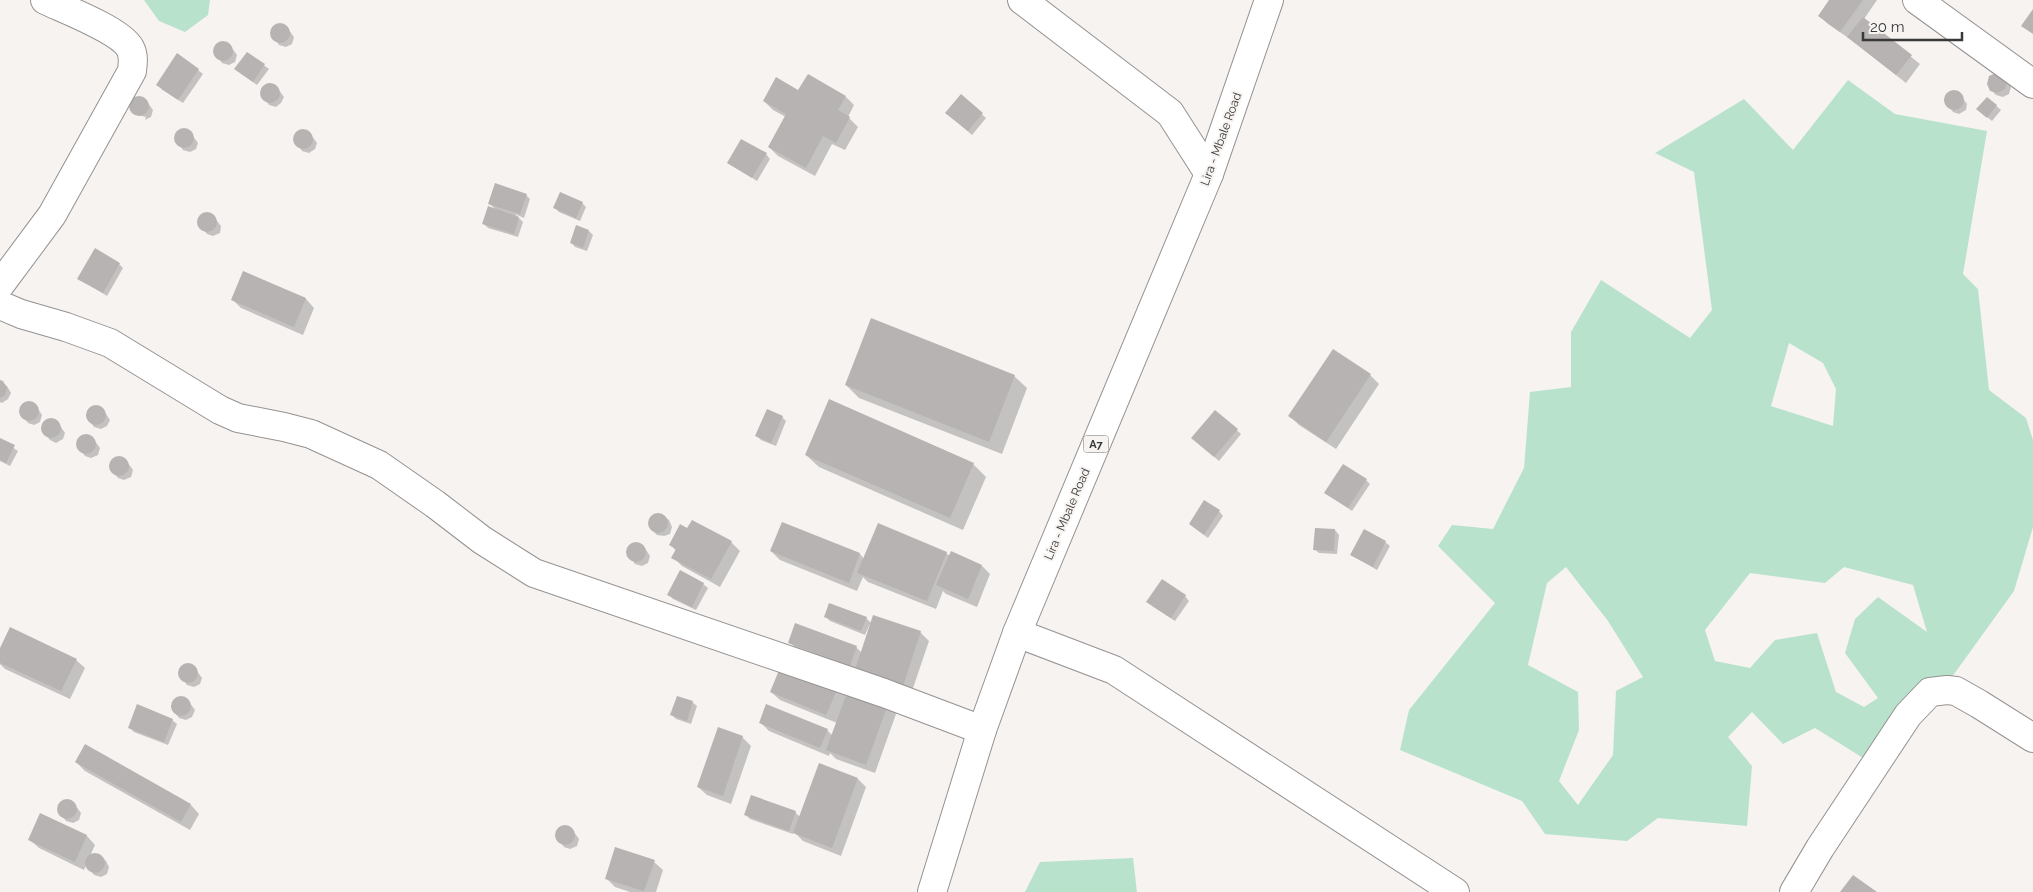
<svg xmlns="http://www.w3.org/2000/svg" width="2033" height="892" font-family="Raleway,sans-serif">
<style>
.green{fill:#b9e2cd;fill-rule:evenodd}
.shadow{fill:#0003}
.building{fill:#b6b3b2}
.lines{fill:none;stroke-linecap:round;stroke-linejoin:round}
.street-casing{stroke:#959291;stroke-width:30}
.primary-casing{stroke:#959291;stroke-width:30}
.street{stroke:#fff;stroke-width:28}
.primary{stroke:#fff;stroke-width:28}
.labels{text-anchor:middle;stroke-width:4;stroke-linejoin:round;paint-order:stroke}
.shield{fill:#f6f3f1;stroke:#727170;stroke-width:1}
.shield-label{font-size:11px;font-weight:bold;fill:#3a3939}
.street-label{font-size:12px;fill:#3a3939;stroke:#f6f3f1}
</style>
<rect width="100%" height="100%" fill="#f6f3f1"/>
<g class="green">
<polygon points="144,0 210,0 208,15 185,32 159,21"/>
<path d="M 1848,80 L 1895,114 L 1987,131 L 1963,274 L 1978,289 L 1989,390 L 2026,418 L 2033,440 L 2033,527 L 2014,591 L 1884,771 L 1815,728 L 1783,744 L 1752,712 L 1728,737 L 1752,766 L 1747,826 L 1658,818 L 1627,841 L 1545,834 L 1522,801 L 1400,750 L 1409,710 L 1495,603 L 1438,546 L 1452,525 L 1493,529 L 1524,468 L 1530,392 L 1571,387 L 1571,332 L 1601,280 L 1690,338 L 1712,310 L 1694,172 L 1655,153 L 1744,99 L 1793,150 ZM 1789,343 L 1823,363 L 1836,389 L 1833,426 L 1771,406 ZM 1566,567 L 1608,621 L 1643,677 L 1616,691 L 1613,755 L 1578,805 L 1559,781 L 1579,730 L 1578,692 L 1528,665 L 1547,583 ZM 1844,567 L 1913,585 L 1927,632 L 1878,597 L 1855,619 L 1845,653 L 1878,698 L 1864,707 L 1836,692 L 1817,633 L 1775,640 L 1750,668 L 1715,661 L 1705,630 L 1750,573 L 1825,583 Z"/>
<polygon points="1133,858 1137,892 1025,892 1040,862"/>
</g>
<g class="shadow">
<polygon points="1831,0 1877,0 1864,19 1920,64 1906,83 1850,39 1828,24 1820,16"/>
<polygon points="279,24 286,26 294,37 292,44 286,47 279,45 271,33 273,27"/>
<polygon points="222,42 229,44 237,55 235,62 229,65 222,63 214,52 216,45"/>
<polygon points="247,53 269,69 257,85 240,73"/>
<polygon points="198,70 203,74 183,103 161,89"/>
<polygon points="2007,80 2011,87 2009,94 2003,97 1996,95 1991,90"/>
<polygon points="269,83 276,86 284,97 281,103 276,107 269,105 261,93 262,87"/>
<polygon points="799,91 846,97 854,105 848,117 858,127 845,150 832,144 815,176 778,156 769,147 786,117 773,110 764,101"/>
<polygon points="1953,91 1959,93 1967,104 1966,110 1959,114 1953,112 1944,100 1946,94"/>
<polygon points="961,96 986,118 972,135 951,117"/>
<polygon points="138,97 145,99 153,110 151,117 145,120 137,117 145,120 146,117 134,114 130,107 132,100"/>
<polygon points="1987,98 2001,110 1992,121 1982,113"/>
<polygon points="183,129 190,132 198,143 196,149 190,152 183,150 175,139 177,132"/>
<polygon points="302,130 309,132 317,143 315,149 309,153 302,151 294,139 296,133"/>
<polygon points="766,154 770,159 757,181 729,163"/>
<polygon points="526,195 530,199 524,218 515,214 523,222 518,237 488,228 484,224 497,211 489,203"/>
<polygon points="582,203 586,207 580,221 559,212 555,208"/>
<polygon points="206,213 213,216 221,226 220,233 213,236 207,234 198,223 200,217"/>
<polygon points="589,231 593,235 587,251 575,247 571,242"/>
<polygon points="119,264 123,268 107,296 78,278"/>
<polygon points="244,272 306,299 314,308 303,335 241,308 232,299"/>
<polygon points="1370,375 1379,384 1336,449 1299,425 1290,416"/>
<polygon points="1014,376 1027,388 1002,454 859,398 846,385"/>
<polygon points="0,381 7,386 11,393 8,399 2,403 0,402"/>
<polygon points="28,402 35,404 42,415 40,422 34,425 28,423 20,412 22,405"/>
<polygon points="95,406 102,408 110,420 107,426 101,429 94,427 86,416 89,409"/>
<polygon points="1215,411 1241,434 1219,461 1197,442"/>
<polygon points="782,417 786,421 776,446 761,440 757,436"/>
<polygon points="50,419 57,421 65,433 63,439 56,443 50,440 41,429 44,422"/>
<polygon points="85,435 92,437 100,448 98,455 91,458 85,456 77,445 79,438"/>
<polygon points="0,439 18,451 10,466 0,461"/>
<polygon points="806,455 973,464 986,477 963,530 819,467"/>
<polygon points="118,457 125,459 133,470 131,477 124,480 118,478 109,467 112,460"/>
<polygon points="1366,480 1370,484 1352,511 1326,493"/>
<polygon points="1219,511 1223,516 1208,538 1190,524"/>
<polygon points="657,514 664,516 669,520 672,527 670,534 664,536 657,535 652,530 649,523 651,517"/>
<polygon points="782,523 860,554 864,559 946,553 950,556 982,566 990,574 977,607 946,594 943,591 936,609 868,582 863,577 857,591 780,560 771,551"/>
<polygon points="688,529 731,542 740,551 720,587 682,566 673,557 676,551 670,544"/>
<polygon points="1335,530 1339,535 1337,554 1319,553 1314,549"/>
<polygon points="1385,542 1390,546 1377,570 1351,555"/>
<polygon points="635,543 643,545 650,556 648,563 642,566 635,564 627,552 629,546"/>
<polygon points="703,584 708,588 696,610 673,599 669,595"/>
<polygon points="1185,596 1189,601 1175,621 1152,606"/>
<polygon points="826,617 866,618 872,624 920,632 929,641 911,694 798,651 790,642 856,647 862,653 872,625 870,624 865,635 830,621"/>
<polygon points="0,651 76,660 85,668 70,699 5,669 0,664"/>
<polygon points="187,664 194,667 202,678 200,684 194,687 187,685 179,674 181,668"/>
<polygon points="838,687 847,696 887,705 896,714 875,773 836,759 830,753 829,756 769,731 760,722 827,730 832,735 837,723 780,700 771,692"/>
<polygon points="180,697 187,699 195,710 192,717 186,720 179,718 171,707 174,700"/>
<polygon points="692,702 697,706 691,724 676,719 672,715"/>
<polygon points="172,720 177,724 168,745 134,732 130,728"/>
<polygon points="742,737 751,746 731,804 707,795 698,787"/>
<polygon points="86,746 191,805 199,814 190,830 85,771 76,762"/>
<polygon points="858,779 866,787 841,856 803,841 794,832 793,834 750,819 746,815 795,812 800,817"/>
<polygon points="66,800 73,802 81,813 79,820 73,823 66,821 58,810 60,803"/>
<polygon points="41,815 87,836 95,845 90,856 94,854 101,856 106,861 109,867 107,874 101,877 94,875 86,865 84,870 39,848 30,840"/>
<polygon points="564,826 571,828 579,839 577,846 570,849 564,847 556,836 558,829"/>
<polygon points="654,862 663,870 656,892 630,892 615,887 606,878"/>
</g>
<g class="building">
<polygon points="1829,0 1863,0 1840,32 1818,16"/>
<polygon points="2033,9 2033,34 2021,26"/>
<polygon points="1863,17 1912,55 1896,75 1847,37"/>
<circle cx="280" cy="33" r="10"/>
<circle cx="223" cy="51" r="10"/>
<polygon points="247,52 265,64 253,82 234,69"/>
<polygon points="177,53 199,69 178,100 156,85"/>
<polygon points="1996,73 2007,82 2005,89 1998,93 1990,91 1987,84 1989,76"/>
<polygon points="808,74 846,96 838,110 850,117 836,143 823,136 806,168 768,147 786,114 763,101 776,77 798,90"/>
<circle cx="270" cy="93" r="10"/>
<circle cx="1954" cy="100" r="10"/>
<polygon points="961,94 983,113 968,131 945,113"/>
<circle cx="139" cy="106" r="10"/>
<polygon points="1987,97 1997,105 1987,118 1976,109"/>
<circle cx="184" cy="138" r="10"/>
<circle cx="303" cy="139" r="10"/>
<polygon points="741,139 767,153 752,178 727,163"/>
<polygon points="495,183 527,194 520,214 488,204"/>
<polygon points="560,192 583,202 576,218 553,208"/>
<polygon points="488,206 519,217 514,234 482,224"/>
<circle cx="207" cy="222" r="10"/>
<polygon points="576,225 589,230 583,248 570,243"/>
<polygon points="95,248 120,263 103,293 77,279"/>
<polygon points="243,271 306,298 294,327 231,300"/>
<polygon points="871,318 1015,375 989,442 845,385"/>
<polygon points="1333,349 1371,374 1326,442 1288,416"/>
<polygon points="0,380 3,381 7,388 5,395 0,398"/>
<polygon points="829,399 974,463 950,518 805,455"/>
<circle cx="29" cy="411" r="10"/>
<circle cx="96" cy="415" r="10"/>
<polygon points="767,409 783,416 771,443 755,436"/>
<polygon points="1215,410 1238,429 1214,457 1191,438"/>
<circle cx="51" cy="428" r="10"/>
<circle cx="86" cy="444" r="10"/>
<polygon points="0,438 15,445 6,463 0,460"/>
<circle cx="119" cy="466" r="10"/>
<polygon points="1343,464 1367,479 1348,508 1324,493"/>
<polygon points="1204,500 1220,510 1204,535 1189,524"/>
<circle cx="658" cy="523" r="10"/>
<polygon points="692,520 732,541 711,579 671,558 676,549 669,545 680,524 687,528"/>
<polygon points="782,522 860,553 849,583 770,551"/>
<polygon points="878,523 947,552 927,601 857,573"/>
<polygon points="1315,528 1335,529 1334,551 1313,550"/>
<polygon points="1364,529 1386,541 1373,567 1350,555"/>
<circle cx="636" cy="552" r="10"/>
<polygon points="951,551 982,565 968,599 936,585"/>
<polygon points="680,570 704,583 692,607 667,595"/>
<polygon points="1162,579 1186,595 1171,618 1146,602"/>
<polygon points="829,603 867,617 861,631 824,617"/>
<polygon points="873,615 921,631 903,686 855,670"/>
<polygon points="795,623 857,646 850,666 788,643"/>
<polygon points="10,627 77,659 61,691 0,663 0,648"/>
<polygon points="782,663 839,686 826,715 770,692"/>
<circle cx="188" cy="673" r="10"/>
<polygon points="848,690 888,704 866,765 826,750"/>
<polygon points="677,696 693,701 687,721 670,715"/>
<circle cx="181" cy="706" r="10"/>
<polygon points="137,704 173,719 164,742 128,728"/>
<polygon points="766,704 828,729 820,748 759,723"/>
<polygon points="718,727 743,736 723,796 697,787"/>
<polygon points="85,744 191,804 181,822 75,762"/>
<polygon points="819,763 858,778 832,848 793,833"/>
<polygon points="751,795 796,811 789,831 744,815"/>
<circle cx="67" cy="809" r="10"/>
<polygon points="40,813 87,835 75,862 28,840"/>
<circle cx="565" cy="835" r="10"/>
<polygon points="615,847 655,860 644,891 605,879"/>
<circle cx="95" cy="863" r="10"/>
<polygon points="1853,875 1877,892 1840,892"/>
</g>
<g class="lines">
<defs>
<g id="street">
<polyline points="1022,0 1170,113 1209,174"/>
<polyline points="1917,0 2033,84"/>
<path d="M 0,285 L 52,215 L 132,71 C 133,63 134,55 130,48 C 120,30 64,9 45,0"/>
<polyline points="0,305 21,314 66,327 110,343 220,410 238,418 284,427 311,434 379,465 435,504 482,540 534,573 884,693 982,730"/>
<polyline points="1017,633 1114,670 1455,892"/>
<polyline points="1794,892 1820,848 1908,715 1930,692 1947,690 1956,691 1979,704 2033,738"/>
</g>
<polyline id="primary" points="932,892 982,730 1017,633 1209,174 1269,0"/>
</defs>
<use href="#street" class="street-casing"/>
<use href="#primary" class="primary-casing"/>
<use href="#street" class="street"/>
<use href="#primary" class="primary"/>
</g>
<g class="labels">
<rect class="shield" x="1083.5" y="435.5" width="25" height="17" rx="4"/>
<g class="shield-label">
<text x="1096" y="448">A7</text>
</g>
<g class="street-label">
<text transform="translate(1221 139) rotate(-70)" y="4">Lira - Mbale Road</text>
<text transform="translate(1067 514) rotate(-67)" y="4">Lira - Mbale Road</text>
</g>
</g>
<path d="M1863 32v8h99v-8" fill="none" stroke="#3a3939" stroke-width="2.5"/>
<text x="1870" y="32" font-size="15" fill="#3a3939" stroke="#f6f3f1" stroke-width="4" paint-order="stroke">20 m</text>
</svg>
